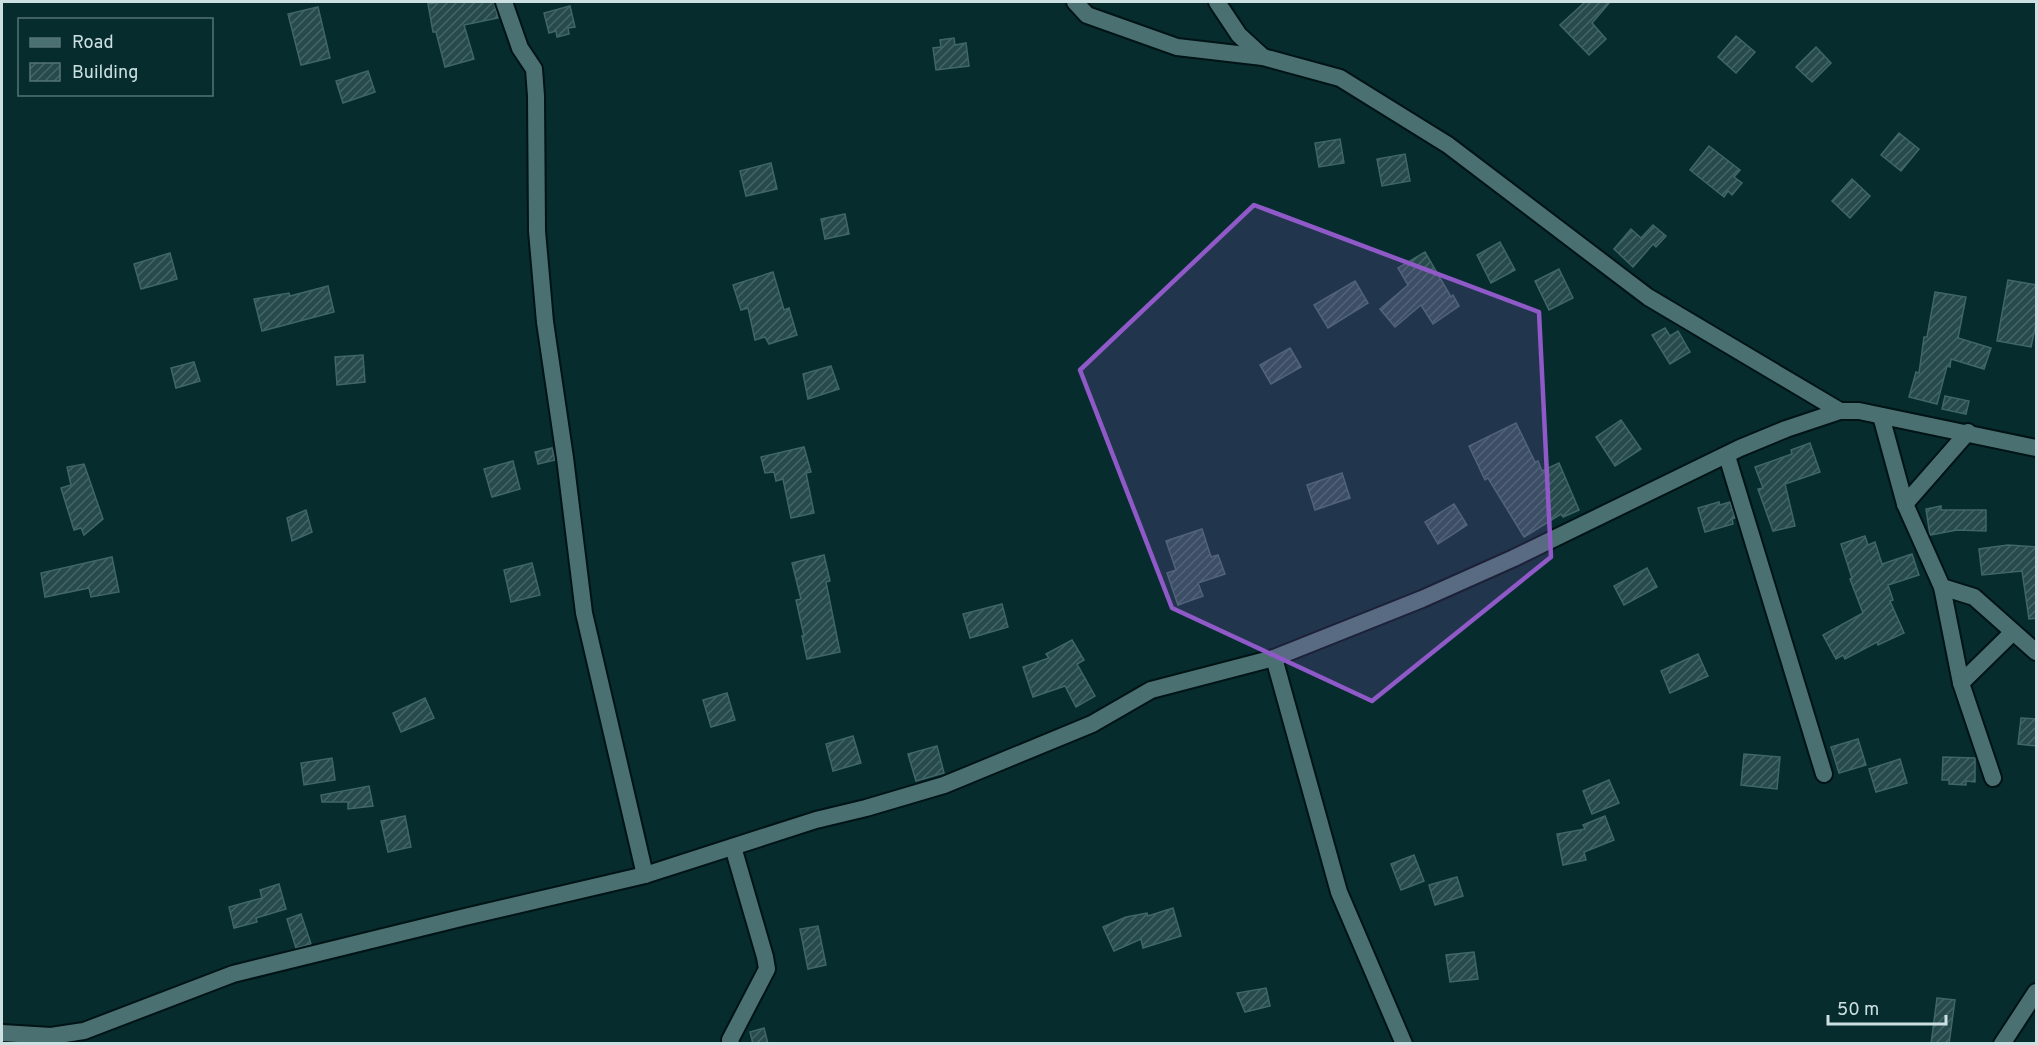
<svg xmlns="http://www.w3.org/2000/svg" width="2038" height="1045" font-family="Overpass,sans-serif">
<style>
.building{fill:url(#building-hatch);stroke:#416668;stroke-width:1.5}
.lines{fill:none;stroke-linecap:round;stroke-linejoin:round}
.minor-casing{stroke:#001315;stroke-width:20}
.minor{stroke:#4b7072;stroke-width:16}
.marked{fill:#9059c8;fill-opacity:0.2;stroke:#9059c8;stroke-width:4.5;stroke-linejoin:round}
</style>
<defs>
<pattern id="building-hatch" width="6" height="6" patternUnits="userSpaceOnUse" patternTransform="scale(1.5)"><rect width="6" height="6" fill="#274b4d"/><path d="M-1 1l2-2M0 6l6-6M5 7l2-2" fill="none" stroke="#456566"/></pattern>
</defs>
<rect width="100%" height="100%" fill="#062c2e"/>
<g class="building">
<polygon points="442,2 494,2 498,18 464,25 474,59 445,67 436,32 433,32 428,4"/>
<polygon points="1585,2 1610,2 1592,23 1606,39 1589,55 1560,25"/>
<polygon points="570,6 575,27 568,28 569,34 557,37 556,31 549,33 544,13"/>
<polygon points="318,7 330,58 301,65 288,14"/>
<polygon points="1736,36 1755,52 1736,73 1718,57"/>
<polygon points="954,38 955,45 966,43 969,66 936,70 933,48 941,47 940,40"/>
<polygon points="1816,47 1831,63 1812,82 1796,67"/>
<polygon points="368,71 375,92 343,103 336,81"/>
<polygon points="1899,133 1919,149 1901,171 1881,155"/>
<polygon points="1340,139 1344,163 1319,167 1315,143"/>
<polygon points="1709,146 1740,170 1734,177 1742,183 1732,195 1728,191 1724,197 1690,170"/>
<polygon points="1405,154 1410,181 1382,186 1377,159"/>
<polygon points="771,163 777,189 746,196 740,171"/>
<polygon points="1852,179 1870,196 1850,218 1832,201"/>
<polygon points="845,214 849,234 825,239 821,219"/>
<polygon points="1653,225 1666,236 1656,247 1653,244 1633,267 1614,249 1631,229 1641,238"/>
<polygon points="1500,242 1515,270 1491,283 1477,255"/>
<polygon points="1425,252 1451,297 1453,295 1459,306 1433,324 1421,305 1395,327 1380,309 1408,285 1398,268"/>
<polygon points="170,253 177,279 141,289 134,264"/>
<polygon points="1559,269 1573,298 1549,310 1535,281"/>
<polygon points="773,272 784,310 789,308 797,335 769,344 765,337 755,340 748,308 741,310 733,285"/>
<polygon points="2008,280 2037,285 2037,319 2031,347 1997,341"/>
<polygon points="1355,281 1368,303 1328,328 1314,305"/>
<polygon points="328,286 334,312 262,331 254,299 289,293 290,296"/>
<polygon points="1935,292 1966,297 1958,338 1991,348 1984,369 1951,359 1950,367 1947,366 1937,404 1909,397 1916,372 1919,373 1924,337 1927,337"/>
<polygon points="1665,328 1670,336 1678,331 1690,352 1670,364 1652,335"/>
<polygon points="1290,348 1301,367 1271,384 1260,365"/>
<polygon points="363,355 365,382 337,385 335,357"/>
<polygon points="194,362 200,381 176,388 171,368"/>
<polygon points="831,366 839,389 808,399 803,374"/>
<polygon points="1945,396 1969,401 1966,414 1942,409"/>
<polygon points="1621,420 1641,449 1615,466 1596,437"/>
<polygon points="1516,423 1535,462 1538,461 1542,471 1559,463 1579,510 1563,517 1561,514 1524,537 1488,478 1485,480 1469,446"/>
<polygon points="1810,443 1820,472 1785,484 1795,526 1773,531 1758,489 1763,488 1755,467 1792,454 1791,450"/>
<polygon points="804,447 811,472 806,473 814,513 791,518 783,479 776,481 774,472 765,473 761,457"/>
<polygon points="552,448 555,460 538,464 535,452"/>
<polygon points="513,461 520,489 492,497 484,469"/>
<polygon points="84,464 103,519 84,535 81,528 74,530 61,488 71,485 67,467"/>
<polygon points="1342,473 1350,498 1315,510 1307,485"/>
<polygon points="1719,502 1720,505 1730,502 1735,518 1732,519 1733,524 1705,532 1698,508"/>
<polygon points="1454,504 1467,525 1438,544 1425,522"/>
<polygon points="1941,506 1941,510 1986,510 1986,531 1957,530 1930,535 1926,509"/>
<polygon points="306,510 312,532 292,541 287,518"/>
<polygon points="1202,529 1211,557 1218,555 1225,574 1198,583 1203,596 1178,605 1167,573 1176,570 1166,541"/>
<polygon points="1865,536 1868,545 1875,542 1882,564 1912,554 1919,575 1888,585 1893,600 1890,601 1904,633 1878,645 1877,642 1845,659 1843,655 1836,659 1823,635 1863,613 1850,579 1852,578 1841,544"/>
<polygon points="2008,545 2037,547 2037,618 2029,619 2022,571 1982,575 1979,549"/>
<polygon points="824,555 830,581 826,582 840,652 807,659 802,636 804,636 796,600 801,599 792,563"/>
<polygon points="112,557 119,592 91,597 89,588 45,597 41,573"/>
<polygon points="532,563 540,595 511,602 504,570"/>
<polygon points="1647,568 1657,587 1624,605 1614,586"/>
<polygon points="1002,604 1008,627 970,638 963,614"/>
<polygon points="1072,640 1084,660 1077,664 1095,696 1076,707 1065,686 1033,697 1023,667 1049,658 1046,654"/>
<polygon points="1698,654 1708,676 1670,693 1661,671"/>
<polygon points="727,693 735,720 711,727 703,700"/>
<polygon points="425,698 434,718 401,732 393,713"/>
<polygon points="2021,718 2037,719 2037,746 2018,744"/>
<polygon points="853,736 861,763 833,771 826,744"/>
<polygon points="1858,739 1866,765 1839,773 1831,747"/>
<polygon points="937,746 944,773 916,781 908,754"/>
<polygon points="1744,754 1780,757 1777,789 1741,785"/>
<polygon points="1943,757 1975,758 1975,782 1966,781 1966,785 1949,784 1949,780 1942,780"/>
<polygon points="332,758 335,780 304,785 301,763"/>
<polygon points="1900,759 1907,783 1876,792 1869,769"/>
<polygon points="1609,780 1619,803 1592,814 1583,791"/>
<polygon points="369,786 373,806 348,809 348,802 322,802 321,795"/>
<polygon points="405,816 411,847 388,852 381,821"/>
<polygon points="1605,816 1614,840 1584,852 1586,860 1563,865 1557,834 1585,829 1583,825"/>
<polygon points="1414,855 1424,881 1401,890 1391,864"/>
<polygon points="1457,877 1463,896 1435,905 1429,885"/>
<polygon points="279,884 286,909 256,918 257,922 234,928 229,907 262,898 260,890"/>
<polygon points="1173,908 1181,936 1143,948 1141,939 1114,951 1103,927 1126,917 1147,913 1148,916"/>
<polygon points="301,914 311,944 296,948 287,919"/>
<polygon points="818,926 826,965 808,969 800,929"/>
<polygon points="1474,952 1478,979 1450,982 1446,955"/>
<polygon points="1266,988 1270,1006 1245,1012 1237,993"/>
<polygon points="1937,998 1955,1000 1949,1044 1931,1044"/>
<polygon points="764,1028 768,1044 753,1044 750,1032"/>
</g>
<g class="lines">
<defs>
<g id="minor">
<polyline points="504,2 520,48 534,69 536,96 537,231 545,322 565,458 584,613 645,875"/>
<polyline points="1075,2 1087,15 1177,47 1263,57"/>
<polyline points="1217,2 1239,35 1263,57 1340,78 1448,145 1648,297 1840,411"/>
<polyline points="1881,416 1905,504 1942,587 1974,597 2036,652"/>
<polyline points="1727,456 1824,774"/>
<polyline points="1905,504 1968,432"/>
<polyline points="1942,587 1961,683 1993,778"/>
<polyline points="1274,658 1339,892 1404,1044"/>
<polyline points="1961,683 2013,632"/>
<polyline points="2,1033 51,1036 84,1031 233,974 465,917 645,875 816,820 866,808 944,785 1092,724 1151,690 1274,658 1422,599 1514,558 1740,448 1786,429 1840,411 1859,411 2036,448"/>
<polyline points="731,1044 730,1040 767,969 765,957 733,847"/>
<polyline points="2002,1044 2036,992"/>
</g>
</defs>
<use href="#minor" class="minor-casing"/>
<use href="#minor" class="minor"/>
</g>
<path class="marked" d="M 1254,205 L 1539,312 L 1551,557 L 1372,701 L 1172,608 L 1080,370 Z"/>
<rect width="2038" height="1045" fill="none" stroke="#cde0e1" stroke-width="6"/>
<rect x="18" y="18" width="195" height="78" fill="#062c2e" stroke="#567476" stroke-width="1.5"/>
<rect x="30" y="38" width="30" height="9" fill="#4b7072" stroke="#567476" stroke-width="1.5"/>
<text x="72" y="48" font-size="18" fill="#cde0e1">Road</text>
<rect x="30" y="63" width="30" height="18" fill="url(#building-hatch)" stroke="#567476" stroke-width="1.5"/>
<text x="72" y="78" font-size="18" fill="#cde0e1">Building</text>
<path d="M1828 1015v9h118v-9" fill="none" stroke="#cde0e1" stroke-width="3"/>
<text x="1837" y="1015" font-size="18" fill="#cde0e1" stroke="#062c2e" stroke-width="4.5" paint-order="stroke">50 m</text>
</svg>
